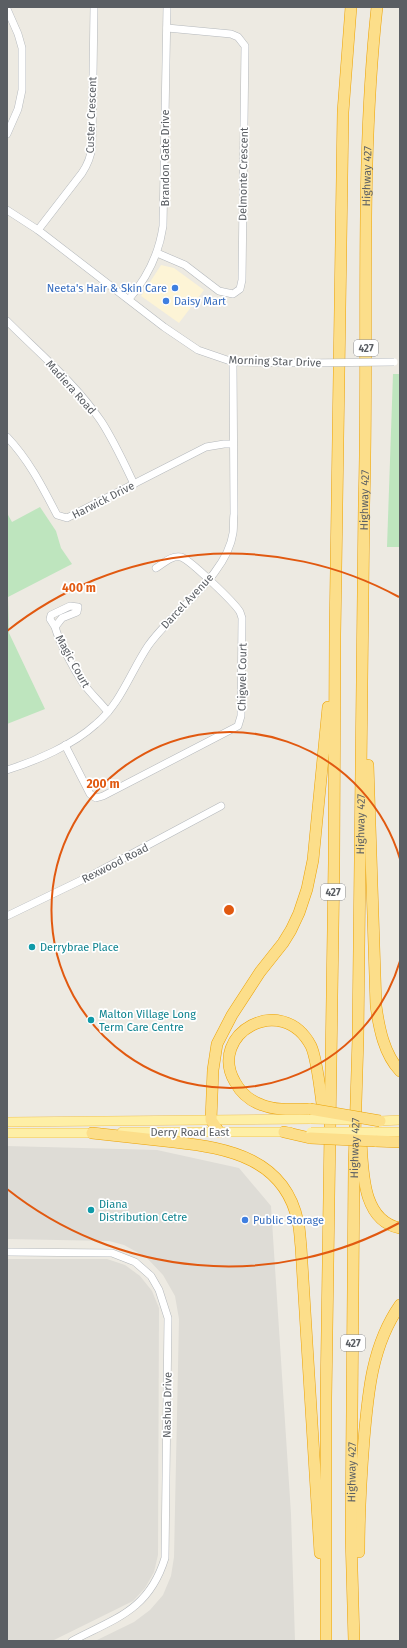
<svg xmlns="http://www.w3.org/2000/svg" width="407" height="1648" font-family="'Fira Sans',sans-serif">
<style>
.commercial{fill:#fdf4d6}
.industrial{fill:#dedcd6}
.green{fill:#bee5be}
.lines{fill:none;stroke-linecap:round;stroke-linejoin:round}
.minor-casing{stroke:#b4b8bc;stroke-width:8}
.major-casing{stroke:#f0c458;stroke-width:10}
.highway-casing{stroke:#eca203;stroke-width:12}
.minor{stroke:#fff;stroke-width:7}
.major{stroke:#feefa6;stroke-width:9}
.highway{stroke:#fcde8a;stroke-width:11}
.minor-bridge-casing{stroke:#b4b8bc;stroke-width:8;stroke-linecap:butt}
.major-bridge-casing{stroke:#f0c458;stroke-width:10;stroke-linecap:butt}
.highway-bridge-casing{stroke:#eca203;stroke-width:12;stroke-linecap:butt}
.minor-bridge{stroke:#fff;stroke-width:7}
.major-bridge{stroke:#feefa6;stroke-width:9}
.highway-bridge{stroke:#fcde8a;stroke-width:11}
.ring{fill:none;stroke:#e15910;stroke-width:2}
.shop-dot{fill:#3f7fe0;stroke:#fff;stroke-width:1.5}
.culture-dot{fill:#0f9aa8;stroke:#fff;stroke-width:1.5}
.labels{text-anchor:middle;stroke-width:3.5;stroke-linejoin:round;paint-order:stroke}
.shield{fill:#fff;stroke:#8c8e92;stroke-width:1}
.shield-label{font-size:10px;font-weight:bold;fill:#5a5e63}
.street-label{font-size:11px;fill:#5a5e63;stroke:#fff}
.shop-label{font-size:11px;fill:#366cbe;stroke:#fff;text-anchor:start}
.culture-label{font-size:11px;fill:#0d838f;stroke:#fff;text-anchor:start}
.centre{fill:#e15910;stroke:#fff;stroke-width:2}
.ring-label{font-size:12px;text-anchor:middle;font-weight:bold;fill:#e15910;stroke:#fff;stroke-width:3.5;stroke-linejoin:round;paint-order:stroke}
</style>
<rect width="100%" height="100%" fill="#edeae2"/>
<polygon class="commercial" points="161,265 174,268 204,290 179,323 141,296"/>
<g class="industrial">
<polygon points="7,1146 157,1150 239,1168 271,1206 291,1514 295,1641 95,1641 134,1622 150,1610 163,1595 171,1576 174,1557 179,1319 175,1296 163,1275 146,1257 124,1245 109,1241 7,1239"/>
<polygon points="7,1259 107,1259 125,1265 140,1276 152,1291 159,1308 158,1555 154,1572 145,1588 133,1601 52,1641 7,1641"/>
</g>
<g class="green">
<polygon points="393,374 400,374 400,547 387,547"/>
<polygon points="40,507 56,531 61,548 72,564 8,597 9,633 45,709 7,724 7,513 12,522"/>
</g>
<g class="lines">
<defs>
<g id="minor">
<polyline points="7,9 18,34 22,48 22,90 18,109 7,134"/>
<polyline points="7,210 38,230 164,327 198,350 233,362 305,363"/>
<path d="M 38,230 L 82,173 C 88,164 91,157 92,146 L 94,7"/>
<polyline points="157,253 185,265 219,291 233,294 240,289 242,280 245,46 238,37 231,34 167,28"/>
<path d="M 129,299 C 147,278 159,254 163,226 L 167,7"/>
<path d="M 7,321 C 39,353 75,383 101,421 C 114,441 124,463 134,484"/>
<path d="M 7,437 C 29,460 43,488 57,515 L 67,518 L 206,447 L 224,444 L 233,444"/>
<path d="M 55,627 L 50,619 L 51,615 L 70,606 L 78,607 L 77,612 L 62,618 L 55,627 C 60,644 73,668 83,683 C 90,693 100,702 108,712"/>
<path d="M 65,745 L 90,794 L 96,798 L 103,796 L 238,726 L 241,716 L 242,618 L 240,612 C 235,603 189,559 181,557 C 171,555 163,564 156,568"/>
<path d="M 7,770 C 36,761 73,745 96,724 C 121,703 130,673 148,646 C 172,611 227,576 233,533 C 234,527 233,520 234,514 L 233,362"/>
<polyline points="7,916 92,875 221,806"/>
<path d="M 7,1252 L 112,1253 L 135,1262 L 151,1276 L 159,1290 L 168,1318 L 165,1558 C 149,1610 116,1618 72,1641"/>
</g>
<g id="major">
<polyline points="380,1121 400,1120"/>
<polyline points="7,1122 311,1119"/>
<polyline points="122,1132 290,1132"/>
<polyline points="373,1132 400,1132"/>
<polyline points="7,1133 98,1133"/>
</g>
<g id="highway">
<path d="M 368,765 L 376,1006 C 379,1028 384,1054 400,1071"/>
<path d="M 310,1109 C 295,1109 277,1111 262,1105 C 250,1101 241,1093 235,1082 C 207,1034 282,991 311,1046 C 318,1061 321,1100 324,1118"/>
<polyline points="219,1132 211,1120 213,1070 217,1044 232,1015 260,972 283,943 291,930 299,913 307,889 313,860 328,707"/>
<polyline points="284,1132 310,1138"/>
<path d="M 92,1133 C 119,1136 146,1139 174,1142 C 229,1148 285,1159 298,1222 C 300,1230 300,1239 301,1247 L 320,1553"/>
<path d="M 361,1141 C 363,1171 362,1221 400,1228"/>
<polyline points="375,1141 400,1142"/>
<path d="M 359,1552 C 359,1514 361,1477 364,1439 C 368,1392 372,1345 400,1305"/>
<polyline points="326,1641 326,1398 334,863 335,635 343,112 351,7"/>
<path id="s1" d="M 354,1641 L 351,1535 L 354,1167 L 358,1038 L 364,505 C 369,339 359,172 377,7"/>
</g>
</defs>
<use href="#minor" class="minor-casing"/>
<use href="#major" class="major-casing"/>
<use href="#highway" class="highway-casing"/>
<use href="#minor" class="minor"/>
<use href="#major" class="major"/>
<use href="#highway" class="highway"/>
<defs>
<polyline id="minor-bridge" points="305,363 394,362"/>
<g id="major-bridge">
<polyline points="311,1119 352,1120"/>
<polyline points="311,1132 373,1132"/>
</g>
<g id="highway-bridge">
<polyline points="310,1109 380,1121"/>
<polyline points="310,1138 375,1141"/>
</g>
</defs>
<use href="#minor-bridge" class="minor-bridge-casing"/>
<use href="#major-bridge" class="major-bridge-casing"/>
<use href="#highway-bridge" class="highway-bridge-casing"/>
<use href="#minor-bridge" class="minor-bridge"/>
<use href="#major-bridge" class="major-bridge"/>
<use href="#highway-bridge" class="highway-bridge"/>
</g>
<g class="ring">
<path d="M400 961A178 178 0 1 1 400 859"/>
<path d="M399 1223A356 356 0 0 1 7 1189M7 631A356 356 0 0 1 399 597"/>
</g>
<g class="shop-dot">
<circle cx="175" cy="288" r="4"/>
<circle cx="166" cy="301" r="4"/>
<circle cx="245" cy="1220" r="4"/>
</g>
<g class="culture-dot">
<circle cx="32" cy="947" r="4"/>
<circle cx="91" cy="1020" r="4"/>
<circle cx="91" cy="1210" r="4"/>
</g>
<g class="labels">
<g class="shield">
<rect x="354" y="340" width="24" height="16" rx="3"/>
<rect x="321" y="884" width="24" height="16" rx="3"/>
<rect x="341" y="1335" width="24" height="16" rx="3"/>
</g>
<g class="shield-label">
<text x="366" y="352">427</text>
<text x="333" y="896">427</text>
<text x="353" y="1347">427</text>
</g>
<g class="street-label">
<text transform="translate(91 115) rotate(-88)" y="4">Custer Crescent</text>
<text transform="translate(165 158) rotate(-90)" y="4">Brandon Gate Drive</text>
<text transform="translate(243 174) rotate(-89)" y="4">Delmonte Crescent</text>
<text dy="4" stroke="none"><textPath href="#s1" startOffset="1465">Highway 427</textPath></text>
<text transform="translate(275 361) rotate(2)" y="4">Morning Star Drive</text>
<text transform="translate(71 387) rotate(48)" y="4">Madiera Road</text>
<text transform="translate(103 500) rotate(-27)" y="4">Harwick Drive</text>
<text dy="4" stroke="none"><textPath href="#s1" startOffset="1141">Highway 427</textPath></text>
<text transform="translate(187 601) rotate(-47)" y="4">Darcel Avenue</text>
<text transform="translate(73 661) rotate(61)" y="4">Magic Court</text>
<text transform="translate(242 677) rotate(-89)" y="4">Chigwel Court</text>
<text dy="4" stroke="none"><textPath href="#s1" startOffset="817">Highway 427</textPath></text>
<text transform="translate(115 863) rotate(-27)" y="4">Rexwood Road</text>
<text x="190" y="1136">Derry Road East</text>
<text dy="4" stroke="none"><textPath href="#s1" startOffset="493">Highway 427</textPath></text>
<text transform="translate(167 1405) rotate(-89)" y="4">Nashua Drive</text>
<text dy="4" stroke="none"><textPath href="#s1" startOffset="169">Highway 427</textPath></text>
</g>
<g class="shop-label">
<text x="167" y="292" text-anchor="end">Neeta's Hair &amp; Skin Care</text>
<text x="174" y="305">Daisy Mart</text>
<text x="253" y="1224">Public Storage</text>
</g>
<g class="culture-label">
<text x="40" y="951">Derrybrae Place</text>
<text x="99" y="1018">Malton Village Long<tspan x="99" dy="13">Term Care Centre</tspan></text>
<text x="99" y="1208">Diana<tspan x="99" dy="13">Distribution Cetre</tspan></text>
</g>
</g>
<circle cx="229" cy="910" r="6" class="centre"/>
<g class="ring-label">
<text x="79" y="592">400 m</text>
<text x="103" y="788">200 m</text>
</g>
<rect width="407" height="1648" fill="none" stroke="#5a5e63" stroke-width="16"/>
</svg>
